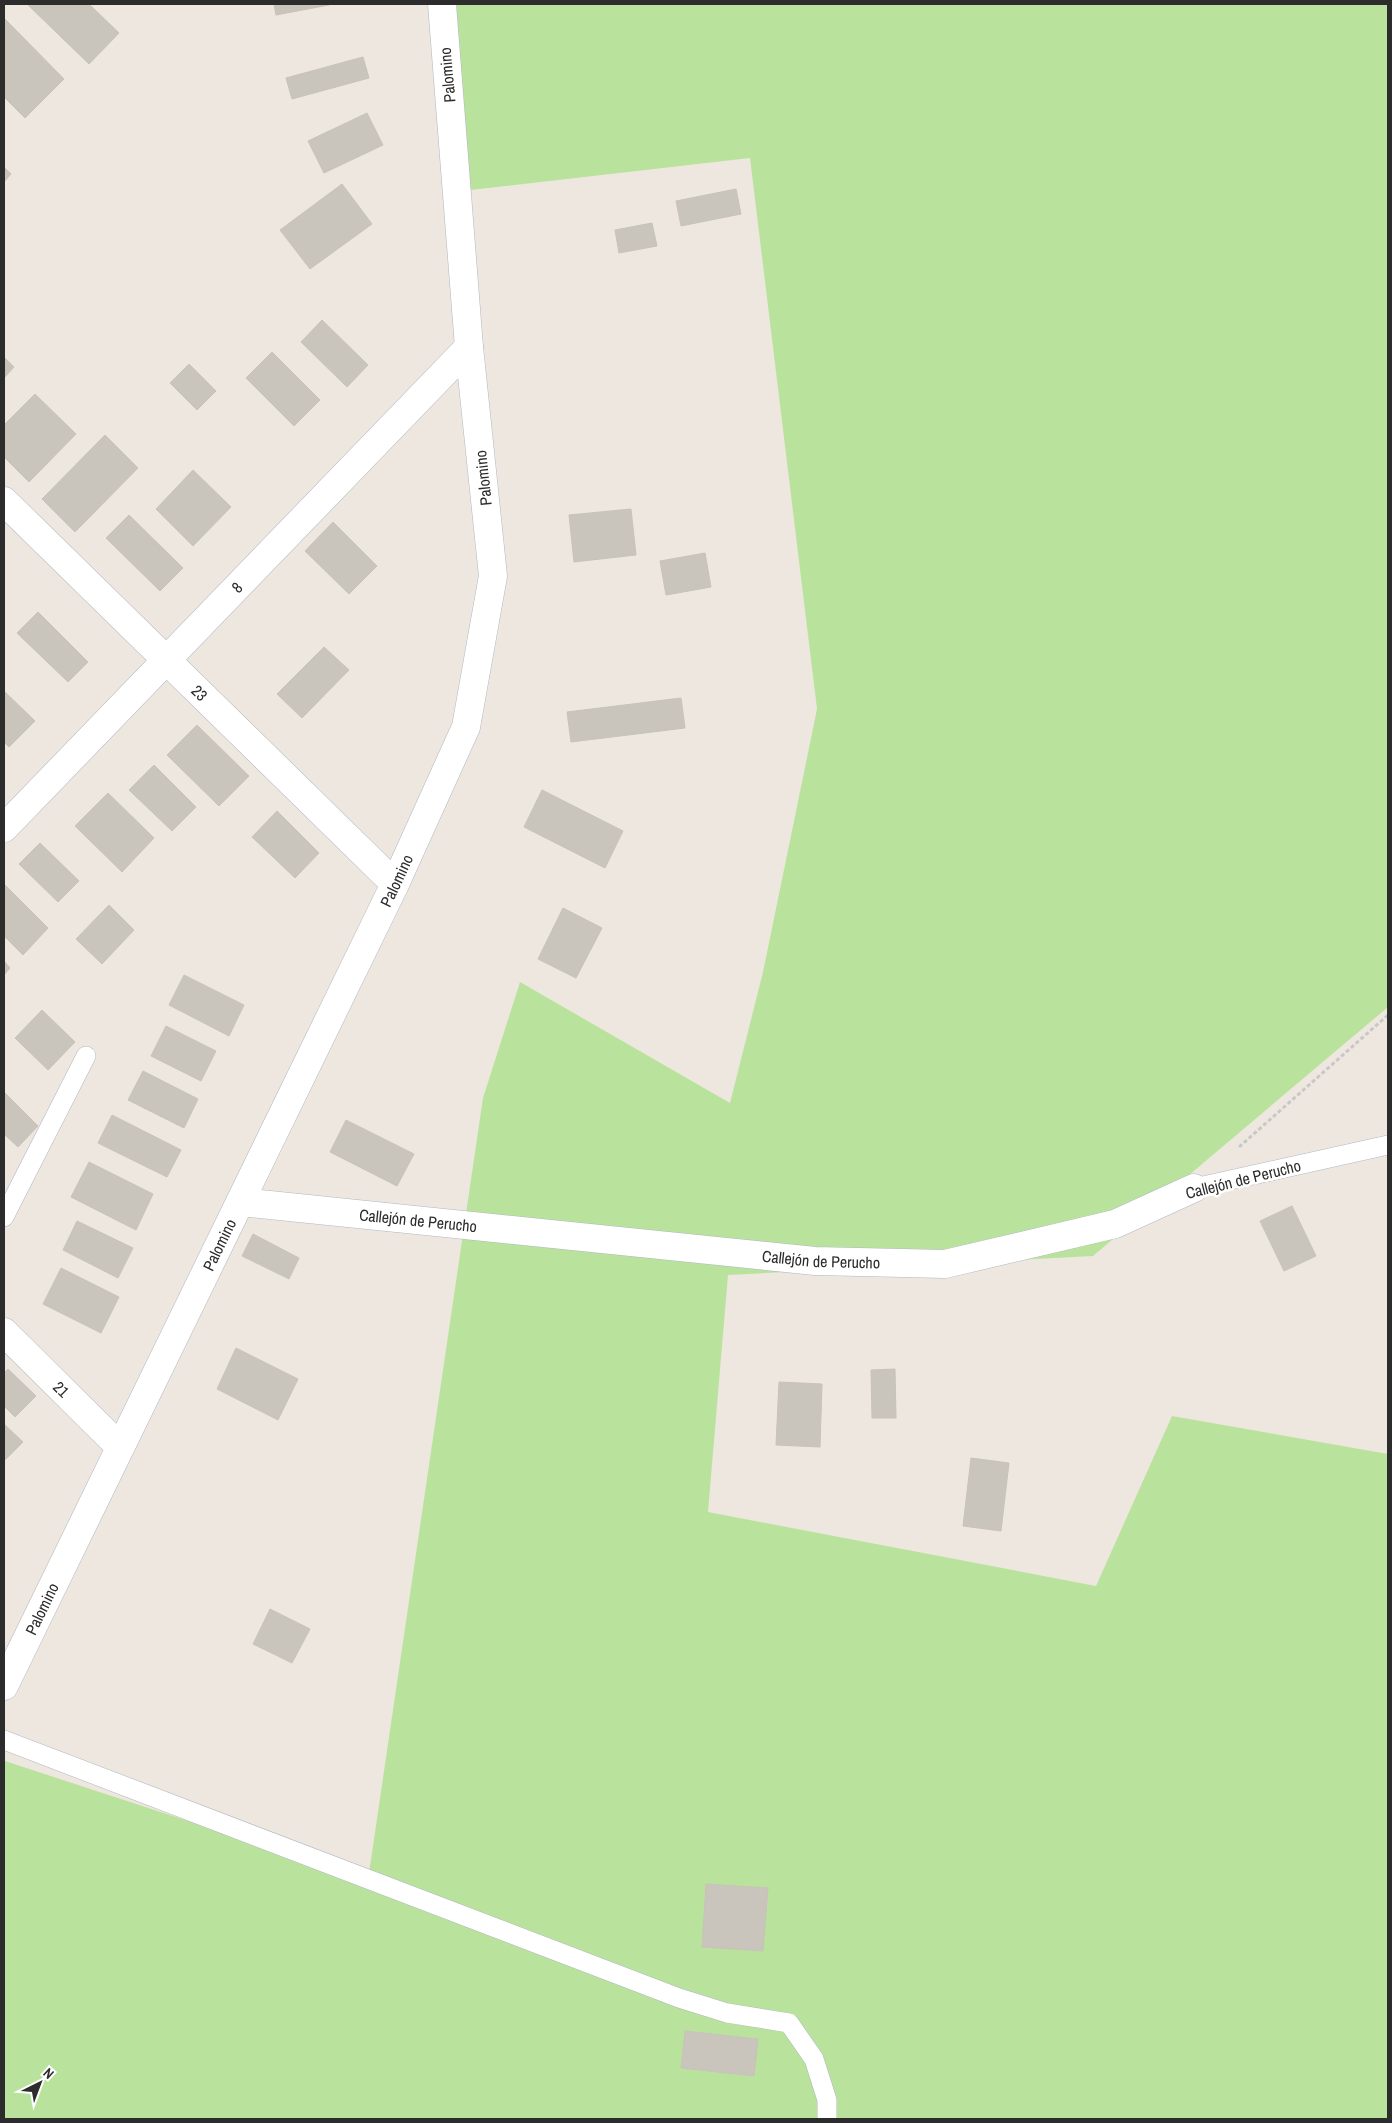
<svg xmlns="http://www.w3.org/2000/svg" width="1392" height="2123" font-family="'Archivo Narrow',sans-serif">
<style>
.green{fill:#b9e39c}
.building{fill:#c9c5bd;stroke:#c9c2b8}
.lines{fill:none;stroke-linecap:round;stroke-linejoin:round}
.lane-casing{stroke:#b2b6c0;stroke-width:20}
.street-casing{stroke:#b2b6c0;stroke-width:29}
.secondary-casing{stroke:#b2b6c0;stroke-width:29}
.path{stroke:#c8c8c8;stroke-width:3;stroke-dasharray:4 2.5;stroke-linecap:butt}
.lane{stroke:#fff;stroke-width:19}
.street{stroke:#fff;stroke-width:28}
.secondary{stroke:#fff;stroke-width:28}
.labels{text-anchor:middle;stroke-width:5;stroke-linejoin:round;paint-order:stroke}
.street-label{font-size:16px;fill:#2c2c2c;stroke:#fff}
</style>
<rect width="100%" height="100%" fill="#eee7df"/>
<polygon class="green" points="451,4 1388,4 1388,1007 1093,1256 728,1275 708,1512 1096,1586 1172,1416 1388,1454 1388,2119 4,2119 5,1761 368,1880 483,1098 520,982 730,1103 763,972 817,709 750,158 470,190"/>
<g class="building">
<polygon points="27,4 89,4 119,33 89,64"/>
<polygon points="274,4 329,4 329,5 276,15"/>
<polygon points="4,18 64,79 25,118 4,97"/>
<polygon points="363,57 369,78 292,99 286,78"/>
<polygon points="367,113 383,145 324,173 308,141"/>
<polygon points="4,167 11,174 4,182"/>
<polygon points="342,184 372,224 310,269 280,230"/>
<polygon points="736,189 741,214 681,226 676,201"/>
<polygon points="652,223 657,246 619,253 615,230"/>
<polygon points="322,320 368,365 347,387 301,342"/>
<polygon points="272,352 320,400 294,426 246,378"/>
<polygon points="4,357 14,367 4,378"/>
<polygon points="189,364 216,391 197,410 170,383"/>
<polygon points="35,394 76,434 29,482 4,457 4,425"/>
<polygon points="105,435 138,468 75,532 42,499"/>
<polygon points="193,470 231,507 193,546 156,509"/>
<polygon points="631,509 636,555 574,562 569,515"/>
<polygon points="129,515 183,568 160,591 106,538"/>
<polygon points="333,522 377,566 349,594 305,551"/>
<polygon points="705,553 711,587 666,595 660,561"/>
<polygon points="38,612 88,662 68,682 17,633"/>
<polygon points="324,647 349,670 302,718 277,694"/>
<polygon points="4,691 35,721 9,747 4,742"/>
<polygon points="681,698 685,728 571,742 567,712"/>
<polygon points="197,725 249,776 219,806 167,755"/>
<polygon points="154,765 196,807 172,831 129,790"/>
<polygon points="542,790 623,831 605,868 524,827"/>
<polygon points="108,793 154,838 122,872 75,826"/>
<polygon points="277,811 319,853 295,878 252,837"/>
<polygon points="40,843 79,881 58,902 19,864"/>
<polygon points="4,884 48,928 23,955 4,936"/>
<polygon points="109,905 134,930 102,964 76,939"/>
<polygon points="563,908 602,928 576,978 538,959"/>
<polygon points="4,961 10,968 4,975"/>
<polygon points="184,975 244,1005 229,1036 169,1005"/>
<polygon points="42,1010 75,1042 48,1070 15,1038"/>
<polygon points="166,1026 216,1051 201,1081 151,1056"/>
<polygon points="143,1071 198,1099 184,1128 128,1100"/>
<polygon points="4,1092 38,1126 18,1147 4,1134"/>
<polygon points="112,1115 181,1150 167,1177 98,1143"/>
<polygon points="346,1120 414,1154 397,1186 330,1152"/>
<polygon points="89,1162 153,1194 136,1230 71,1197"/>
<polygon points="1292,1206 1316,1256 1284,1271 1260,1221"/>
<polygon points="77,1221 133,1248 118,1278 63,1250"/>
<polygon points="253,1234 299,1258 289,1279 242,1256"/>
<polygon points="61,1268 119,1297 101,1333 43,1304"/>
<polygon points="236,1348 298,1379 278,1420 217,1389"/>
<polygon points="8,1369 36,1396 15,1417 4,1406 4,1373"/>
<polygon points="895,1369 896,1418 872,1418 871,1370"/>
<polygon points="779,1382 822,1384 820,1447 776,1445"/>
<polygon points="4,1424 23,1442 4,1461"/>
<polygon points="971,1458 1009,1463 1001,1531 963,1526"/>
<polygon points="270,1609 310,1629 292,1663 253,1644"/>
<polygon points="706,1884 768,1888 763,1951 702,1947"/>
<polygon points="685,2031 758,2039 754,2076 681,2068"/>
</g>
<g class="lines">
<defs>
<g id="lane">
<polyline points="1194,1188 1388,1145"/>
<polyline points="4,1217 86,1056"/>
<polyline points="4,1740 679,1998 727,2013 789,2023 814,2059 827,2100 827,2119"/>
</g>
<g id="street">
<path id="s1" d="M 4,501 L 395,884"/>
<path id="s2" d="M 240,1202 L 815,1261 L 945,1264 L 1115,1224 L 1194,1188"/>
<path id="s3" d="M 4,1332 L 120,1447"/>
</g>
<g id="secondary">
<path id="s4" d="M 4,828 L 469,347"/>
<path id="s5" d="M 4,1686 L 395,884 L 466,727 L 493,576 L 469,347 L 442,4"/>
</g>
</defs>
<use href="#lane" class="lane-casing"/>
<use href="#street" class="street-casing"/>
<use href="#secondary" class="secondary-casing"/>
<polyline class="path" points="1239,1147 1388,1015"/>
<use href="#lane" class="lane"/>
<use href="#street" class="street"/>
<use href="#secondary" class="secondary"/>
</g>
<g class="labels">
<g class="street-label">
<text transform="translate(447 75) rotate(-95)" y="6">Palomino</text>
<text transform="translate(483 478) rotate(-96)" y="6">Palomino</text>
<text dy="6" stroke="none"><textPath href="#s4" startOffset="335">8</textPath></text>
<text dy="6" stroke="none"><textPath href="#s1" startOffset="274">23</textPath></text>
<text dy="6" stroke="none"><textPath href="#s5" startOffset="896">Palomino</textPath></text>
<text transform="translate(1243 1179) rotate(-14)" y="6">Callejón de Perucho</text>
<text dy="6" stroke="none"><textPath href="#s2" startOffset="179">Callejón de Perucho</textPath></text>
<text dy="6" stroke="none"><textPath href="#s5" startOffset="491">Palomino</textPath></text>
<text dy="6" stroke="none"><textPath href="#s2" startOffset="584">Callejón de Perucho</textPath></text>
<text dy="6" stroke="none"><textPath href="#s3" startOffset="81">21</textPath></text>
<text dy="6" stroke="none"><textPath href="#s5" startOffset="86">Palomino</textPath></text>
</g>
</g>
<rect width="1392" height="2123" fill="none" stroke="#2c2c2c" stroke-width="10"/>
<g transform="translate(40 2083) rotate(42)" stroke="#ffffff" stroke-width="4" paint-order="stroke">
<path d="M0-4L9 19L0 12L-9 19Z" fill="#2c2c2c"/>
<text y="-8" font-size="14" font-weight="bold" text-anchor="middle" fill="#2c2c2c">N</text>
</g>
</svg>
